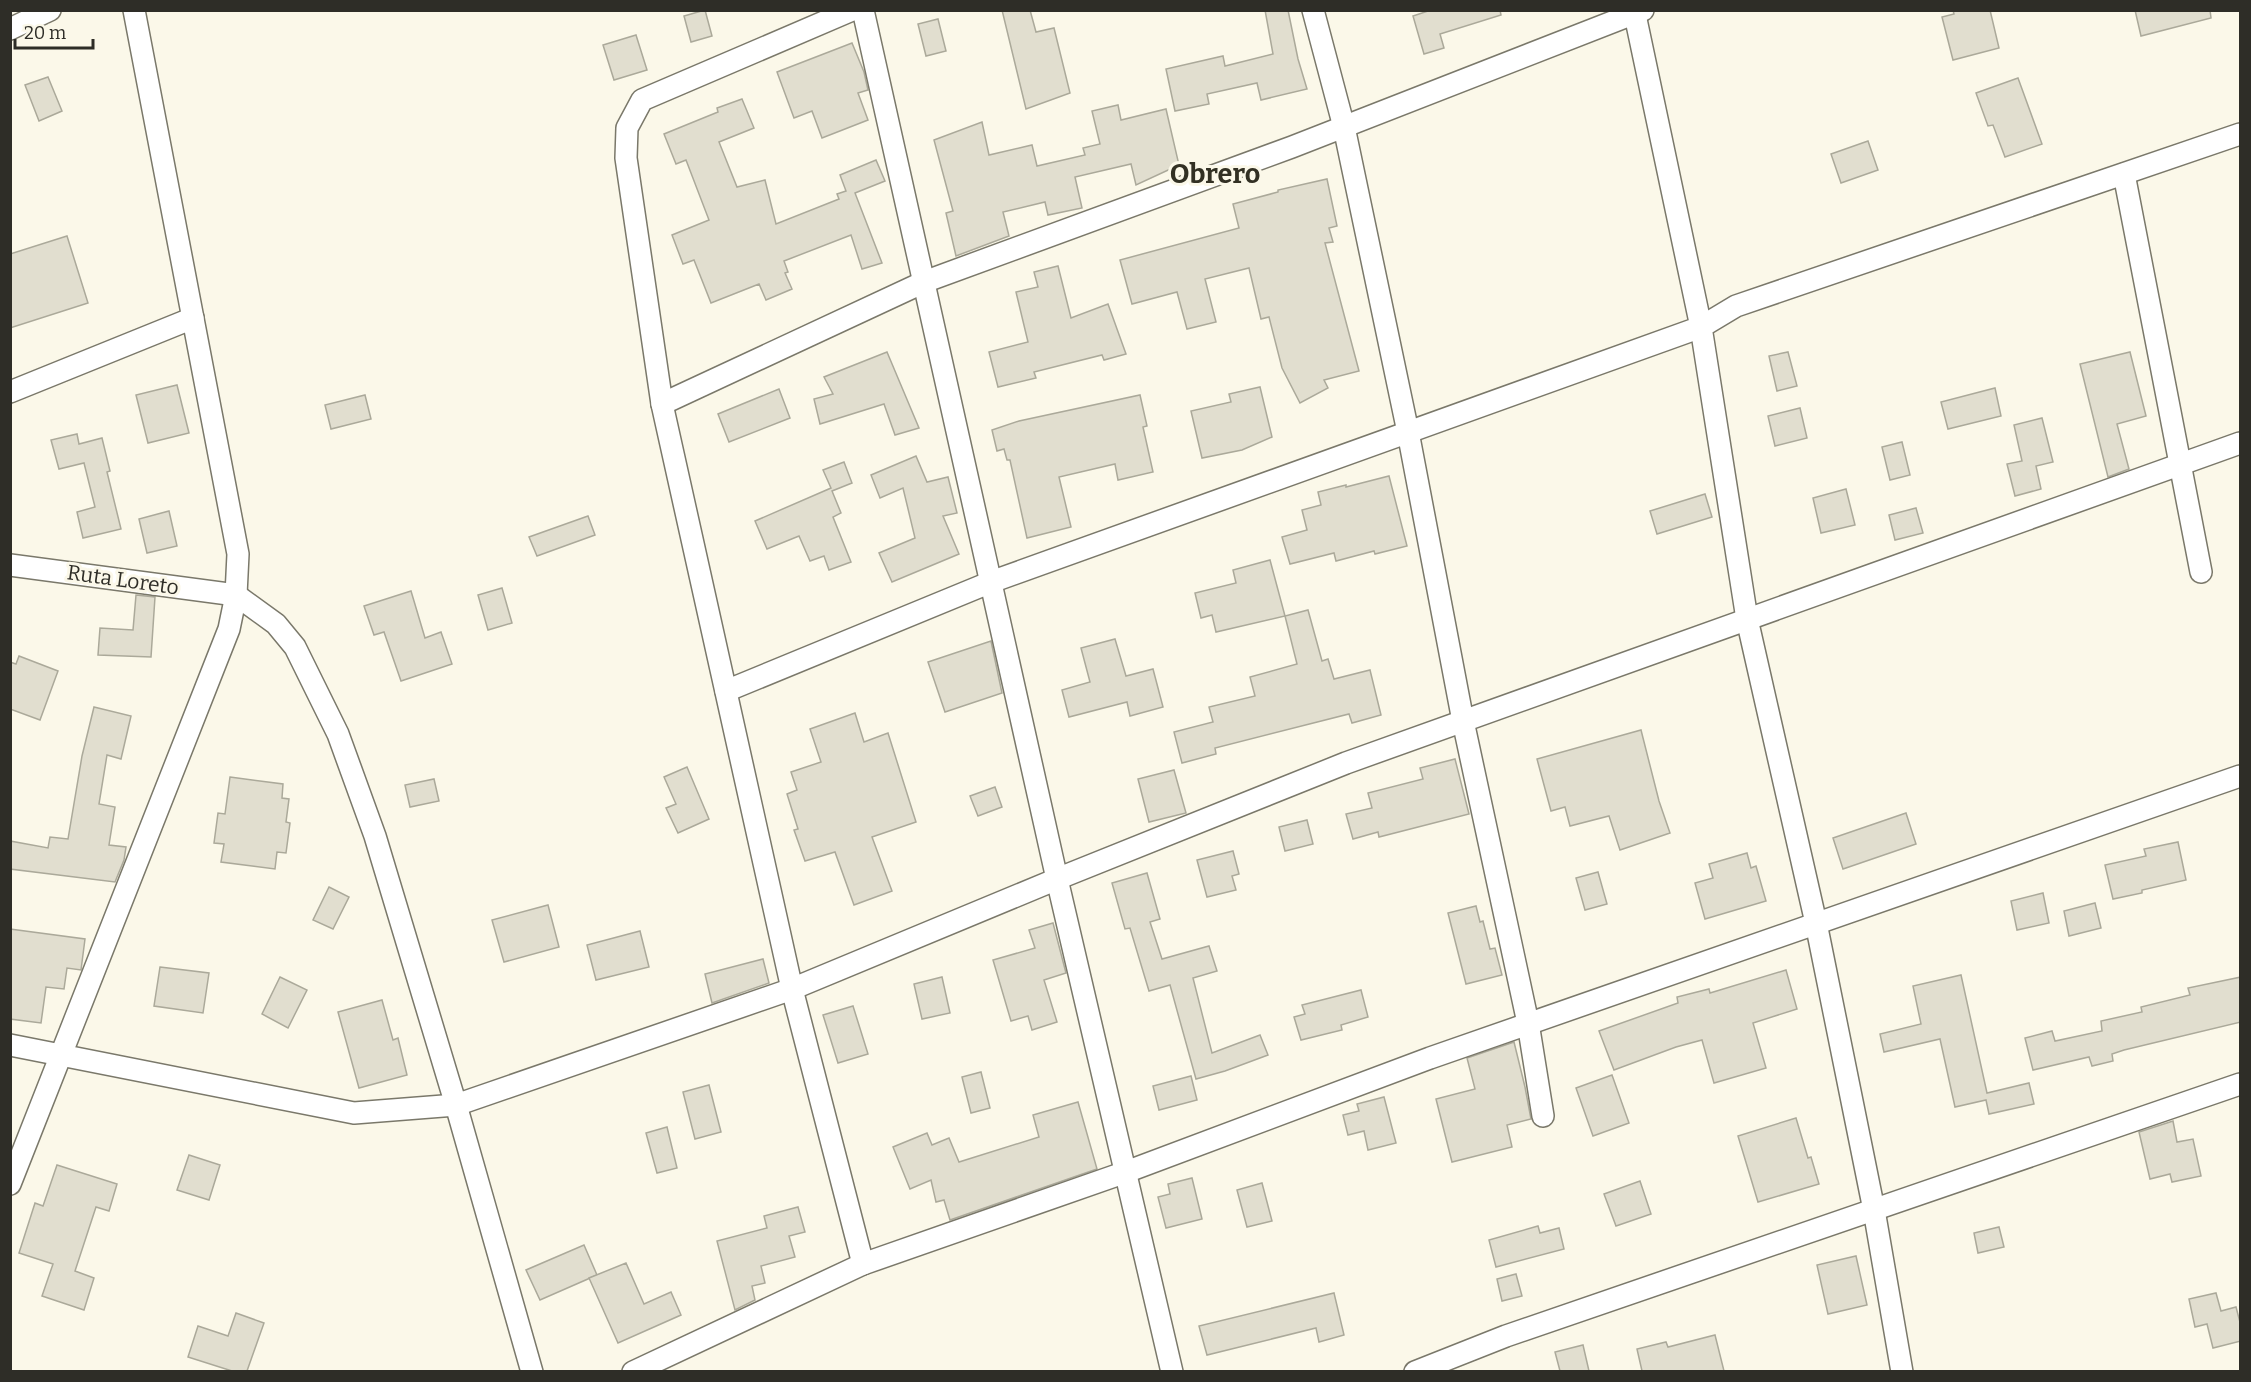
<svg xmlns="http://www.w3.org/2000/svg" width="2251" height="1382" font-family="Bitter,serif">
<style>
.building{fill:#e1decf;stroke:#aba99a;stroke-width:1.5}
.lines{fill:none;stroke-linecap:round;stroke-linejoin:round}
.street-casing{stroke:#7a786a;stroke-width:24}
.street{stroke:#fff;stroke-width:21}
.labels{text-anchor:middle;stroke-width:6;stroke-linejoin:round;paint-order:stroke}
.street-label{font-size:21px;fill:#2e2d27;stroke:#fbf8e9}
.district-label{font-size:27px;font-weight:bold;fill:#323023;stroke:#fbf8e9}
</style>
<rect width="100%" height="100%" fill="#fbf8e9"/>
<g class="building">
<polygon points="705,10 712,36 691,42 684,16"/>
<polygon points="1002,10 1030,10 1036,32 1054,28 1070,93 1026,109"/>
<polygon points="1265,10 1288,10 1298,59 1307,89 1261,100 1257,83 1207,94 1209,104 1175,111 1166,69 1223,56 1225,66 1273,54"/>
<polygon points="1431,10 1500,10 1501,15 1440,34 1444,48 1424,54 1413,16"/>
<polygon points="1953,10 1990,10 1999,48 1953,60 1942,17 1954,14"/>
<polygon points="2135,10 2210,10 2211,18 2141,36"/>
<polygon points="938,19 946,51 926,56 918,24"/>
<polygon points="636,35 647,70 614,80 603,45"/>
<polygon points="852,43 864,72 868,90 858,93 868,120 822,138 812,111 794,118 777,72"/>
<polygon points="48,77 62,111 39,121 25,85"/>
<polygon points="2018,78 2042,144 2005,157 1993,125 1988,126 1976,93"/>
<polygon points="742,99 754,128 719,142 737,187 765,180 776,224 839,199 837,194 846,191 840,175 876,160 885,181 855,193 882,263 862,269 851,235 784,261 788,272 785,273 792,289 766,300 759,284 711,303 694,260 683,264 672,235 709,220 686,160 676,164 664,134 718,112 717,108"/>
<polygon points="1118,105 1121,120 1166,109 1179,165 1136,185 1131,164 1075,177 1082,208 1048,215 1045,202 1003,212 1009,236 956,256 946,213 953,211 934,140 982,122 989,155 1032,145 1037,166 1085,155 1083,148 1100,144 1092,111"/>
<polygon points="1868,141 1878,170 1841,183 1831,154"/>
<polygon points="1327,179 1337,226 1329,228 1333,242 1325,243 1359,371 1324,380 1328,388 1300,403 1282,368 1269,317 1261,319 1249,268 1205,279 1216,322 1187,329 1177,292 1132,304 1120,260 1239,228 1233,204 1278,192 1278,190"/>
<polygon points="67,236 88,303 10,328 10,254"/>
<polygon points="1058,266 1071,318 1108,304 1126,354 1104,360 1102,355 1034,372 1036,378 998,387 989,352 1028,342 1016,292 1038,287 1034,272"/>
<polygon points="887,352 919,428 895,435 884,404 820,424 814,399 833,394 824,377"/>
<polygon points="1788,352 1797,386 1777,391 1769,356"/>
<polygon points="2130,352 2146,416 2117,424 2129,469 2108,477 2080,364"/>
<polygon points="177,385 189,433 148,443 136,395"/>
<polygon points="1260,387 1272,437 1242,450 1202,458 1191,411 1231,402 1229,394"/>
<polygon points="1995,388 2001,416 1948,429 1941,402"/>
<polygon points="779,389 790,418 729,442 718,414"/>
<polygon points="365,395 371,419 331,429 325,405"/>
<polygon points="1140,395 1147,426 1143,427 1153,472 1118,480 1115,464 1059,477 1071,527 1027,538 1010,460 1007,460 1004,449 997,451 992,430 1019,421"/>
<polygon points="1800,408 1807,438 1775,446 1768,416"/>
<polygon points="2042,418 2053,462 2036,466 2041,489 2015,496 2007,464 2022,461 2014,425"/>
<polygon points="77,434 79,444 102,438 110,471 107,472 121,529 83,538 77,512 95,507 84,463 59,469 51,440"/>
<polygon points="1902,442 1910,475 1890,480 1882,447"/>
<polygon points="916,456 927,482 948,477 957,513 943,516 959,554 892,582 879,553 915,538 903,488 880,498 871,475"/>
<polygon points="844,462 852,483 832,491 841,513 833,517 851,562 829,570 824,556 810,561 799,536 767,549 755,521 831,488 823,470"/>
<polygon points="1389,476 1407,546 1375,554 1374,551 1336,561 1334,553 1290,564 1282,537 1307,530 1302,510 1321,505 1318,492 1346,485 1346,487"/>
<polygon points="1846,489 1855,525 1821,533 1813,498"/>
<polygon points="1705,494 1712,517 1657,534 1650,511"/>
<polygon points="1916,508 1923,533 1895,540 1889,515"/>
<polygon points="169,511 177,546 147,553 139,519"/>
<polygon points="588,516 595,535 537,556 529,537"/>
<polygon points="1270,560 1285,616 1216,632 1212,615 1201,618 1195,593 1236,583 1233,570"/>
<polygon points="502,588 512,623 488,630 478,595"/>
<polygon points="411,591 425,638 441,632 452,664 401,681 384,632 374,635 364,606"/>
<polygon points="136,595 155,597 151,657 98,655 100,628 133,630"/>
<polygon points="1308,610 1322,661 1328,659 1334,679 1370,670 1381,715 1352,723 1349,714 1215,748 1216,754 1182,763 1174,732 1213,722 1209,707 1255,696 1250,677 1297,664 1285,616"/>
<polygon points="1115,639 1126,676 1153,669 1163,707 1130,716 1127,702 1069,717 1062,690 1090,682 1081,648"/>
<polygon points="991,641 1002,693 945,712 928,662"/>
<polygon points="19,656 58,671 40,720 10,709 10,662 16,664"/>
<polygon points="94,707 131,716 121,759 107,755 99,804 115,807 109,845 126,847 124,860 115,882 10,869 10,841 48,848 50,837 68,839 82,756"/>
<polygon points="855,713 864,742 888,733 916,822 872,837 892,891 854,905 835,852 805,861 794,830 798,829 787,794 797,790 791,772 821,762 810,729"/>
<polygon points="1641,730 1659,801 1670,833 1620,850 1609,816 1570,826 1565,807 1551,811 1537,759"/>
<polygon points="1455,759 1469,814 1379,837 1378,832 1353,839 1346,814 1372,808 1368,793 1423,779 1420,768"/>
<polygon points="687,767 709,819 678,833 666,808 676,804 664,777"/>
<polygon points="1174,770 1186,813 1149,822 1138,779"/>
<polygon points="230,777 283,784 282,798 289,799 286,822 290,823 286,853 277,852 275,869 221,862 224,844 214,843 218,813 225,814"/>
<polygon points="434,779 439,801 410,807 405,785"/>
<polygon points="995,787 1002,807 978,816 970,796"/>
<polygon points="1906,813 1916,844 1843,869 1833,838"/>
<polygon points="1307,820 1313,844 1285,851 1279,827"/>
<polygon points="2178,842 2186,880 2142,890 2142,893 2113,899 2105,865 2146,856 2144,849"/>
<polygon points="1233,851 1239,874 1232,876 1236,890 1207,897 1197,860"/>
<polygon points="1747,853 1751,868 1756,866 1766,901 1705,919 1695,883 1713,878 1709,864"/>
<polygon points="1598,872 1607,904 1585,910 1576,878"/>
<polygon points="1147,873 1160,919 1150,922 1162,959 1209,946 1217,971 1193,978 1212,1053 1260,1035 1268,1055 1225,1071 1196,1079 1170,985 1149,991 1130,928 1125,929 1112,883"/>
<polygon points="329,887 349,897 333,929 313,920"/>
<polygon points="2043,893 2049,923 2017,930 2011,901"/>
<polygon points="2095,903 2101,928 2069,936 2064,911"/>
<polygon points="548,905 559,947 504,962 492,920"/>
<polygon points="1476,906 1480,922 1483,921 1490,949 1495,948 1502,975 1466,984 1448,913"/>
<polygon points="1053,923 1066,973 1044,980 1057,1022 1032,1030 1028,1016 1011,1021 993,960 1035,948 1029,930"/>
<polygon points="10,929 85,939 81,970 67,968 64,989 46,987 41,1023 10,1019"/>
<polygon points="640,931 649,967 596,980 587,945"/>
<polygon points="763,959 769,983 712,1003 705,974"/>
<polygon points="160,967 209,973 203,1013 154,1006"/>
<polygon points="1786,970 1797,1009 1753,1023 1766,1068 1714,1083 1702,1040 1676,1047 1614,1070 1599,1031 1678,1003 1677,997 1709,989 1710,993"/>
<polygon points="1961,975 1987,1093 2029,1083 2034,1104 1989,1114 1986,1100 1955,1107 1940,1039 1884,1052 1880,1034 1921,1024 1913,986"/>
<polygon points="280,977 307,990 288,1028 262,1014"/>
<polygon points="942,977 950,1013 922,1019 914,984"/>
<polygon points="2241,977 2241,1022 2124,1050 2112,1054 2113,1061 2092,1066 2089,1057 2033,1070 2025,1038 2052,1031 2055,1041 2102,1031 2101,1021 2142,1012 2141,1007 2190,995 2188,988"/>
<polygon points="1361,990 1368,1017 1341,1025 1342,1030 1301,1040 1294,1017 1305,1014 1302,1005"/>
<polygon points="382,1000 393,1040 398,1038 407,1075 359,1088 338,1012"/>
<polygon points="853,1006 868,1054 838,1063 823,1015"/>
<polygon points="1514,1042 1525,1087 1531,1119 1507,1125 1512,1147 1452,1162 1436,1099 1475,1089 1467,1058"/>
<polygon points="981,1072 990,1108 971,1113 962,1077"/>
<polygon points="1612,1075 1629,1123 1593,1136 1576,1088"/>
<polygon points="1191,1076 1197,1100 1159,1110 1153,1086"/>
<polygon points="709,1085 721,1132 695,1139 683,1092"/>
<polygon points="1384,1097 1396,1143 1368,1150 1364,1131 1348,1135 1343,1115 1359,1111 1357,1104"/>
<polygon points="1078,1102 1097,1169 950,1220 944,1200 936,1202 931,1180 910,1189 893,1147 927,1133 932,1145 949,1138 959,1162 1039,1137 1033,1115"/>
<polygon points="1796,1118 1808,1158 1811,1157 1819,1184 1758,1202 1738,1136"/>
<polygon points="2173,1121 2177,1142 2193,1139 2201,1176 2172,1182 2170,1174 2150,1179 2139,1132"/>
<polygon points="667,1127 677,1168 657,1173 646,1133"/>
<polygon points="189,1155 220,1165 209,1200 177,1190"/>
<polygon points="57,1165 117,1184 109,1211 96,1207 75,1271 94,1278 84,1310 42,1296 53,1264 19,1253 35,1203 43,1206"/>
<polygon points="1192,1178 1202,1219 1166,1228 1158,1197 1170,1194 1168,1184"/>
<polygon points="1640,1181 1651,1214 1616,1226 1604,1194"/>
<polygon points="1262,1183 1272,1221 1247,1227 1237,1190"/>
<polygon points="798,1207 805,1232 789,1236 795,1257 761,1266 765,1283 752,1286 755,1300 735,1310 717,1241 767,1228 764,1216"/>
<polygon points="1538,1226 1540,1233 1559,1228 1564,1249 1496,1267 1489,1240"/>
<polygon points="1999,1227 2004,1247 1978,1253 1974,1233"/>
<polygon points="584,1245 597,1275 540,1300 526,1270"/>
<polygon points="1856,1256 1867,1305 1828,1314 1817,1265"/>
<polygon points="626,1263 644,1304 671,1292 681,1315 618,1343 589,1278"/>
<polygon points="1516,1274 1522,1296 1502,1301 1497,1279"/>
<polygon points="1334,1293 1344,1335 1319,1342 1316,1328 1207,1355 1199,1326"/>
<polygon points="2216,1293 2221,1311 2236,1307 2241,1326 2241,1341 2213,1348 2207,1324 2195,1327 2189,1299"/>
<polygon points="236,1313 264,1323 247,1371 232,1371 188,1357 198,1326 228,1336"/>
<polygon points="1715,1335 1724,1371 1642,1371 1637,1349 1666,1342 1668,1347"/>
<polygon points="1583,1345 1589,1371 1560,1371 1555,1352"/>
</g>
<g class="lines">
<defs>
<g id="street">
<polyline points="852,10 642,100 627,128 626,158 662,404 792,989 863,1264"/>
<polyline points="863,10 1057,879 1172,1372"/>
<polyline points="1313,10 1344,127 1408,432 1463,721 1528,1023 1543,1116"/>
<polyline points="10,29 50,10"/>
<polyline points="2124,174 2201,572"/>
<polyline points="10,392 193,318"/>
<polyline points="662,404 924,282 1292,147 1643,10"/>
<polyline points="10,565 236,595 276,624 295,647 338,734 375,836 456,1105 532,1372"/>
<polyline points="726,691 991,582 1701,327 1634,10"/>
<polyline points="10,1045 354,1113 456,1105 792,989 1057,879 1346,763 2240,443"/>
<polyline points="10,1184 229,629 236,595 238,554 134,10"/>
<polyline points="633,1372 863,1264 1126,1172 1430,1058 2240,776"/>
<polyline points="1415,1372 1506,1336 2240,1084"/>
<polyline points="1902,1372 1874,1210 1816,923 1747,619 1701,327 1736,306 2240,134"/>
</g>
</defs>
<use href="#street" class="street-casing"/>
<use href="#street" class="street"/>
</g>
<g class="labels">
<g class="street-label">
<text transform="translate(123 580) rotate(8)" y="7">Ruta Loreto</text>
</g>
<g class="district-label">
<text x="1215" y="183">Obrero</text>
</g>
</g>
<rect width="2251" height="1382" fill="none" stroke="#2e2d27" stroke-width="24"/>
<path d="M15 39v9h78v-9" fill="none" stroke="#2e2d27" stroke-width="3"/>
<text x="24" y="39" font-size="18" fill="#2e2d27" stroke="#fbf8e9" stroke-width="4.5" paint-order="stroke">20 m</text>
</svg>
